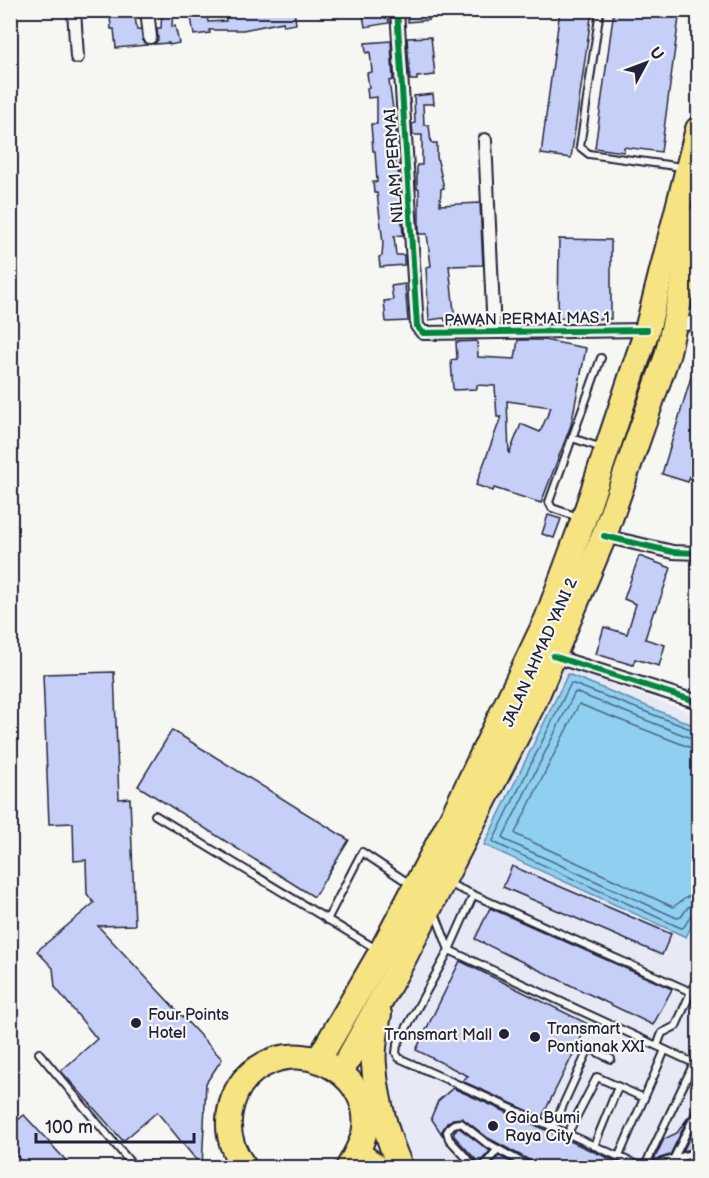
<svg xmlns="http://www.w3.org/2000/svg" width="709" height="1178" font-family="'Balsamiq Sans',sans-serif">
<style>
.built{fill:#e7eaf4}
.water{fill:#8fcff0;stroke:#638aa8;stroke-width:1.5}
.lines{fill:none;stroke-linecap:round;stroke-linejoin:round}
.shore{stroke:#4e6783;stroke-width:1.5}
.building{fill:#c5cff7;stroke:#22223b;stroke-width:1.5;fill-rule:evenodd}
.lane-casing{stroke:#22223b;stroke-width:10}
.street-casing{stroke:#22223b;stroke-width:16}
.highway-casing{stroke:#22223b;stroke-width:28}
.lane{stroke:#f6f6f2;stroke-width:6}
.street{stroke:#f6f6f2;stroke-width:12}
.highway{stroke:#f6e381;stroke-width:24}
.cycleway-casing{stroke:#f6f6f2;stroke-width:10}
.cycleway{stroke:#00873e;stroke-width:6}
.poi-dot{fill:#22223b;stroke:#f6f6f2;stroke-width:2}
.labels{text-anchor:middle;stroke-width:4.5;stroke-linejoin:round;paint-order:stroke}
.street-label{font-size:16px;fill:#22223b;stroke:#f6f6f2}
.poi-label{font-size:16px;fill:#22223b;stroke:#f6f6f2;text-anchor:start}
</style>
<rect width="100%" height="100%" fill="#f6f6f2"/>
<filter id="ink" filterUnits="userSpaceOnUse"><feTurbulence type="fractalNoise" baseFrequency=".0167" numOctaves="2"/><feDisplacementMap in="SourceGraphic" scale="12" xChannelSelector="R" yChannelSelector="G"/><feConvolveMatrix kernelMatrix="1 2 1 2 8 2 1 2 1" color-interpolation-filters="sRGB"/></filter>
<g filter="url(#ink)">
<polygon class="built" points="562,666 698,715 698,1167 418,1167 411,1163 380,1068 378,1038"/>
<polygon class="water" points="568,674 698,727 698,913 686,937 484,845"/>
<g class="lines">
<g class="shore">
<polyline points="698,732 571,683 493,841 495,843 681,928 684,927 692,913 698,911"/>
<polyline points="698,739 691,738 575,692 503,837 505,840 677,918 681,917 688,907 698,904"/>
<polyline points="698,749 689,747 579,704 515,833 517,835 673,907 687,897 698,895"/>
</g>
</g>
<g class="building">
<polygon points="114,10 134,10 137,30 141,29 143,41 147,45 116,48 114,29 111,29 110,15 115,14"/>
<polygon points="162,10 173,10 172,27 175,26 179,43 170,45 169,43 154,44 158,40 157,28 161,28"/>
<polygon points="206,10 208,22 226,21 225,10 294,10 296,24 284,26 283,22 243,30 209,30 210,33 194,35 190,11"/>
<polygon points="407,10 428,10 429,20 408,22"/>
<polygon points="560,10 592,10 571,158 541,154"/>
<polygon points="614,10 680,10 661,152 624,147 624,152 595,148"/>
<polygon points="387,11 389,23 365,27 363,15"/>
<polygon points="431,37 435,75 417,77 417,80 410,80 407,38"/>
<polygon points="391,41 393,80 389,81 397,137 388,138 390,154 397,156 395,168 398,168 403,235 394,236 396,255 404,255 404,265 380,267 379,257 382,256 383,243 377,193 374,193 373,182 377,182 375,151 373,151 371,124 377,124 377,97 368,98 367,88 369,88 367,73 372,72 370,52 366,53 365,43"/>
<polygon points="433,94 434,104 423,104 424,125 429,125 431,143 437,143 437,157 444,188 441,189 440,205 480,203 483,265 449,266 455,320 445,321 444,318 429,320 426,267 431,266 427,234 419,234 419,189 417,189 417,165 422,165 422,135 413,135 412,124 415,123 414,96"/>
<polygon points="559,239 611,240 611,319 558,318"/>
<polygon points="405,284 408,321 386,322 384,301 393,300 391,286"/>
<path d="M 518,340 L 544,340 L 586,348 L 571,425 L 541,503 L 494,488 L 493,491 L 476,485 L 501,417 L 497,417 L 495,386 L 477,385 L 477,389 L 453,390 L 451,360 L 457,359 L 456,342 L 477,341 L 478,357 L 515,359 ZM 507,401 L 551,407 L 540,432 L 521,424 L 509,454 Z"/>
<polygon points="697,357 699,357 699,450 688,482 662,474"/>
<polygon points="548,515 561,519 554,538 542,534"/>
<polygon points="639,556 671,568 656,611 654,610 645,639 665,645 659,666 635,659 633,665 596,654 604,627 627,634 636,604 624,599"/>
<polygon points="114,672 119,799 130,798 135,925 98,926 222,1059 206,1083 202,1167 157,1112 123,1141 61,1071 97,1039 55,987 53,968 37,951 94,903 87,894 86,860 74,861 73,823 49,824 43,674"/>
<polygon points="172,730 349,840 314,897 138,786"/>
<polygon points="512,866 671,934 662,955 503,887"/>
<polygon points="490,908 672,989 653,1025 475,939"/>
<polygon points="460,961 588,1024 542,1117 462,1081 468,1076 416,1050"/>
<polygon points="453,1088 592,1151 630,1167 537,1167 535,1163 488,1138 462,1118 453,1119 447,1123 442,1131 443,1136 431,1118 438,1101"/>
<polygon points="24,1115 72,1167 27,1167 10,1149 10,1127"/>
<polygon points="689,1116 670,1155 654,1160 664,1139 677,1133"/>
<polygon points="699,1120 699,1147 683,1151"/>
<polygon points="459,1128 490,1151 479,1163 454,1136 454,1131"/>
<polygon points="499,1156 520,1167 489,1167"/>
</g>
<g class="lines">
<defs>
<g id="lane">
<polyline points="600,10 580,147 589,154 682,167"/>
<polyline points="572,438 602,448"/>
<polyline points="578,517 552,508 549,502 601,358"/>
<polyline points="155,815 378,950"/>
<polyline points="447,883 698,995"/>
<polyline points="473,896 449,950 397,1045 396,1053 399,1058 644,1168 694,1063"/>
<polyline points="435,913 449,950 698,1065"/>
<polyline points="327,920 362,852 410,884"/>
<polyline points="657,1046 662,1033 676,1026 698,976"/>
<polyline points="39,1053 135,1168"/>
<polyline points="553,1127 589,1048 611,1059"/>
<polyline points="568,1133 597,1077 644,1098"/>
<polyline points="594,1146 618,1087"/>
<polyline points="619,1156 665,1050"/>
<polyline points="10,1164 13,1168"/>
<path d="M 476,1168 L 449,1139 L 447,1132 C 451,1125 453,1123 461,1123 L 485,1142 L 532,1168"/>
<polyline points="482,1168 497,1150"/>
<polyline points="644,1168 698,1152"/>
<polyline points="669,1168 698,1109"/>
</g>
<g id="street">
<polyline points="74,10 77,57"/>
<polyline points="147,10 150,37"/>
<polyline points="397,10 417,326 423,333 647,330"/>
<polyline points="485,140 494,332"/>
<polyline points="674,327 698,321"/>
<polyline points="604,536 673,552 698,553"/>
<polyline points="553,656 698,702"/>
</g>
<g id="highway">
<path d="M 379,1014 C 376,1031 372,1048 374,1065 C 376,1097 387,1139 401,1168"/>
<polyline points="319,1059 381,952 454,814 547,619 582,524 647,330 698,129"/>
<polyline points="341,1072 402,962 534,702 604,536 667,356 698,218"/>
<polyline points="357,1152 378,1168"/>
<path d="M 245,1168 C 230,1149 225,1126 232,1103 C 237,1086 248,1073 263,1065 C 310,1038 376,1080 364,1134 C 361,1146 354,1158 348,1168"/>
</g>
</defs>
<use href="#lane" class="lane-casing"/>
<use href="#street" class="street-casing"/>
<use href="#highway" class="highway-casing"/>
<use href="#lane" class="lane"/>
<use href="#street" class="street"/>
<use href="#highway" class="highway"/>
<defs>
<g id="cycleway">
<polyline points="397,10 417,326 423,333 647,330"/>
<polyline points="604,536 673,552 698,553"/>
<polyline points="553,656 698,702"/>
</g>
</defs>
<use href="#cycleway" class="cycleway-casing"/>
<use href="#cycleway" class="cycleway"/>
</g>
</g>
<g class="poi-dot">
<circle cx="136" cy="1023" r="6"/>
<circle cx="504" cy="1034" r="6"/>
<circle cx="535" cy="1037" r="6"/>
<circle cx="493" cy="1126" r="6"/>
</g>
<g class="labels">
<g class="street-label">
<text transform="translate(393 166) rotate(-94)" y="6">NILAM PERMAI</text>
<text transform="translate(527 318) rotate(-1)" y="6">PAWAN PERMAI MAS 1</text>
<text transform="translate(539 652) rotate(-66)" y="6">JALAN AHMAD YANI 2</text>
</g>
<g class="poi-label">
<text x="148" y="1020">Four Points<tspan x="148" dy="18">Hotel</tspan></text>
<text x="547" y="1034">Transmart<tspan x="547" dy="18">Pontianak XXI</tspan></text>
<text x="492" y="1040" text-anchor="end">Transmart Mall</text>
<text x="505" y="1123">Gaia Bumi<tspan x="505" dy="18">Raya City</tspan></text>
</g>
</g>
<rect width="709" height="1178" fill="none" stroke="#f6f6f2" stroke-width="36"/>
<rect x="18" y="18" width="673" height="1142" fill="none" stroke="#22223b" stroke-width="2" filter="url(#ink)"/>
<g transform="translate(646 63) rotate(49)" stroke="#f6f6f2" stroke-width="4.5" paint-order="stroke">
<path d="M0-4.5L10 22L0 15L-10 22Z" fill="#22223b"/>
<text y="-9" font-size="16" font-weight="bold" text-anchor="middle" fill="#22223b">U</text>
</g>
<path d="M36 1133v9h158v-9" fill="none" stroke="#22223b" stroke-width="3"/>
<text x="45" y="1133" font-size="18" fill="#22223b" stroke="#f6f6f2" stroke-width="4.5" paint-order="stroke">100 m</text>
</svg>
